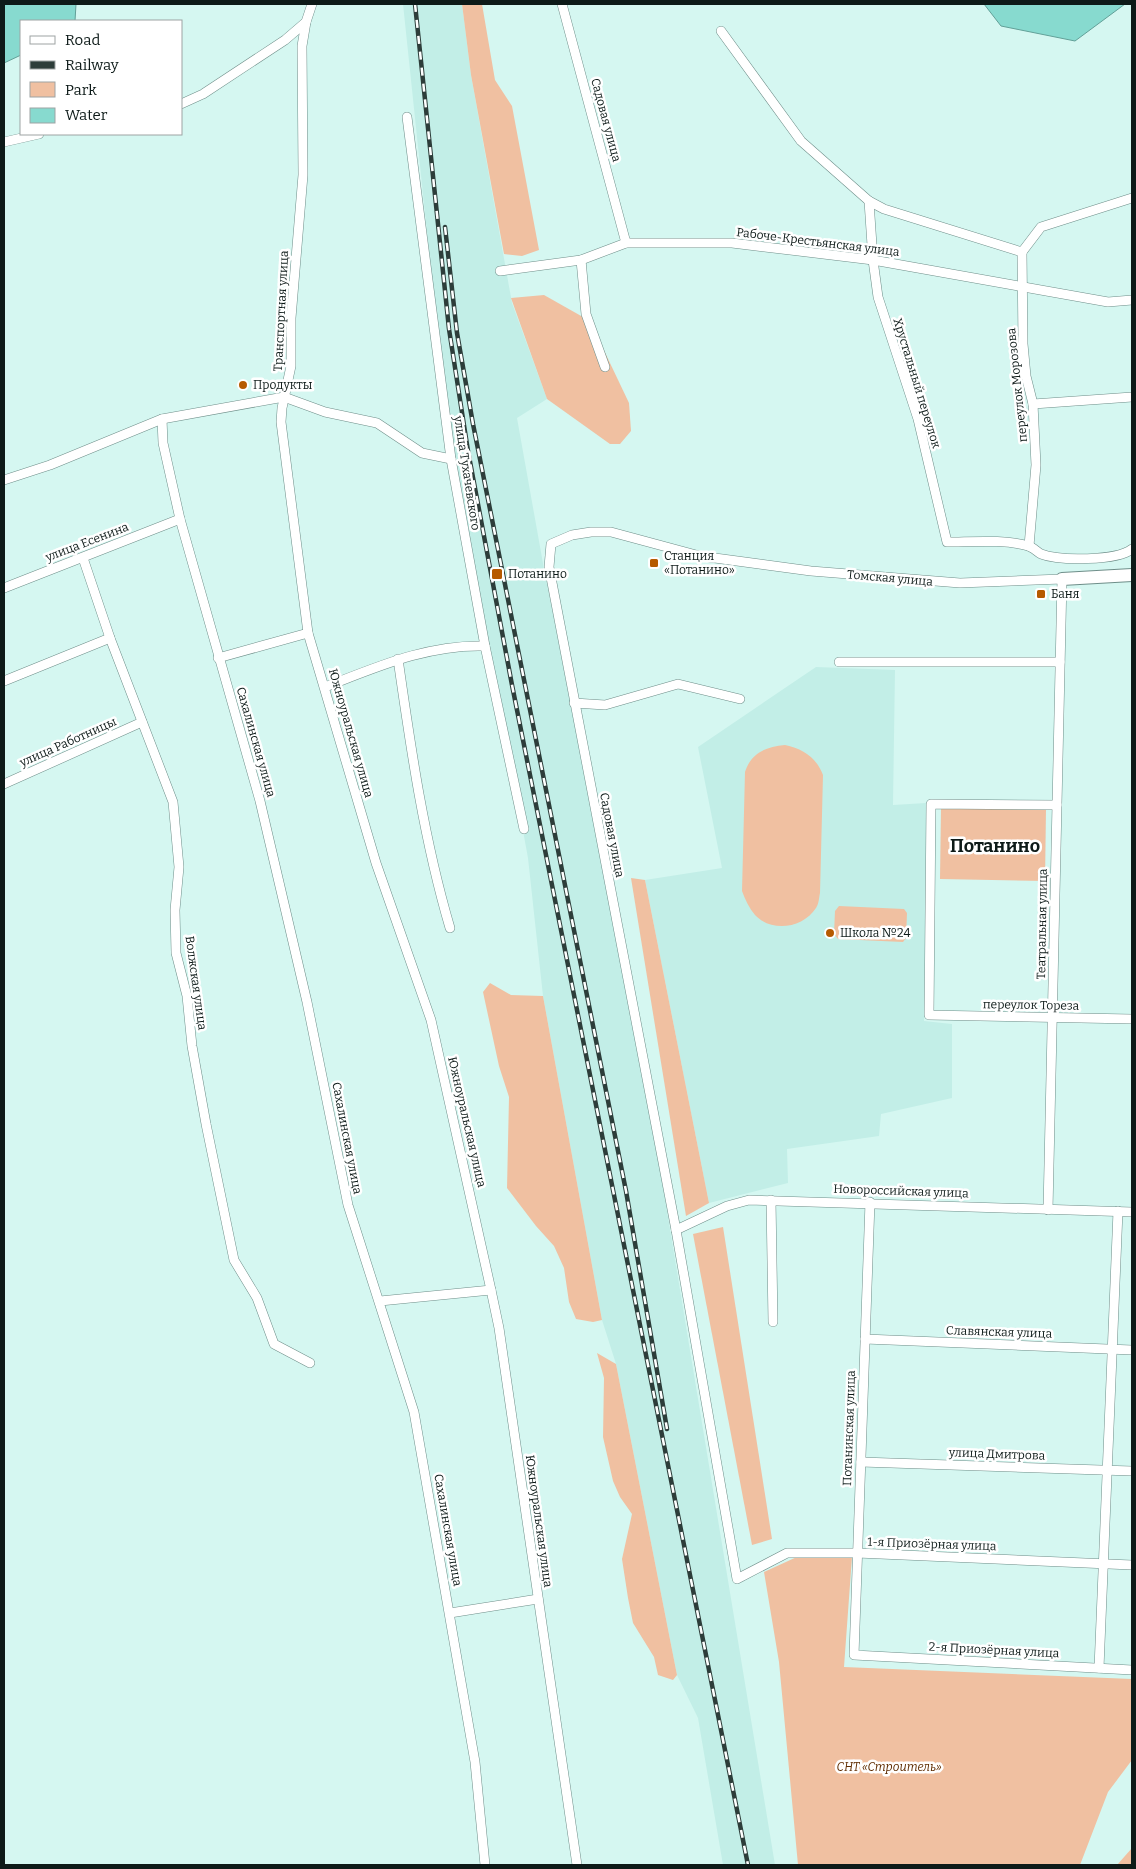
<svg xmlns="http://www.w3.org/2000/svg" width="1136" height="1869" font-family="Bitter,serif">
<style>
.built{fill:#c2eee7}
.green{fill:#f0c0a1}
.water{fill:#87dacf;stroke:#62a098}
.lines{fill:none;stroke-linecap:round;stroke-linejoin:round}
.street-casing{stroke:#6e8e89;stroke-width:10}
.secondary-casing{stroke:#6e8e89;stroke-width:14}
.street{stroke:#fff;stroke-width:9}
.secondary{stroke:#fff;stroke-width:12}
.rail-casing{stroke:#2d3d3a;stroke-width:4.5}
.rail{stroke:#fff;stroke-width:2.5;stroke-dasharray:8;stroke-linecap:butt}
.poi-dot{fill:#b65a00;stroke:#fff;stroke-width:2}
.labels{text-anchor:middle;stroke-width:5;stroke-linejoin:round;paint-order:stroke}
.street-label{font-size:12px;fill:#0d1a18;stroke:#fff}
.poi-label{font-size:12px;fill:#0d1a18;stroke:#fff;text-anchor:start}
.park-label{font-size:12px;font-style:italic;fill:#5f2c00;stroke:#fff}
.district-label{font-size:18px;font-weight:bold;fill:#0d1a18;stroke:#fff}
</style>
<rect width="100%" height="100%" fill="#d5f7f1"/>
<g class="built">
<polygon points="403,4 462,4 471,75 512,303 547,399 517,418 544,569 648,1096 775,1865 723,1865 698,1718 677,1675 616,1364 602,1320 543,996 528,858 463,504 443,384"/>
<polygon points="816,667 895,670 893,805 926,803 924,1021 952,1024 952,1098 881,1114 879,1136 787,1149 788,1183 709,1203 645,880 722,868 698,747"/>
</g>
<g class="green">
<polygon points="462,4 482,4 495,80 512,106 539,250 522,256 504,254 471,75"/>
<polygon points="544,295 590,321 629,403 631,431 620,444 610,444 547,399 511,298"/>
<path d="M 785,745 C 803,749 816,757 823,775 L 820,893 C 819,897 819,904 816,908 C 803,928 772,933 755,915 C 749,908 745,899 742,891 L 745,772 C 751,753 765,747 785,745 Z"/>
<polygon points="941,808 1046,809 1045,881 940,879"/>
<polygon points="631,878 645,880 709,1203 686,1216"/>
<polygon points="839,906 904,909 907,913 906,938 903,942 838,939 834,934 835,911"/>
<polygon points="490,983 511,995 543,996 602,1320 593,1322 576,1319 569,1302 564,1268 554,1246 536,1226 507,1188 509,1097 499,1066 483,992"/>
<polygon points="723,1227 772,1539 752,1545 693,1234"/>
<polygon points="597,1353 616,1364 677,1675 673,1680 658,1675 654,1657 633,1623 628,1598 622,1559 632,1514 620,1497 613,1481 603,1437 604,1378"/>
<polygon points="799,1556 852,1557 844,1667 1132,1679 1132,1760 1108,1792 1080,1865 798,1865 779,1662 764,1572"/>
<polygon points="1132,1848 1132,1865 1117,1865"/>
</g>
<g class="water">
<polygon points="4,4 76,4 75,21 21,21 21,55 4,63"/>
<polygon points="984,4 1125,4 1075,41 1001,26"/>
</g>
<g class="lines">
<defs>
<g id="street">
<polyline points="562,4 626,243"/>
<polyline points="306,22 302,46 303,175 291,318 291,366 282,408 281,422 308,633 376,863 431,1020 491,1290 499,1328 577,1865"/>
<polyline points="721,31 801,141 869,201 884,209 1022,252 1041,227 1132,198"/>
<polyline points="181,104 203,94 285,40 306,22 312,4"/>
<polyline points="407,117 451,459 485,646 524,829"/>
<polyline points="4,142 39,134"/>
<path d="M 869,201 L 873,260 L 878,297 L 918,419 L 947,542 C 971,542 1005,539 1028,546 C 1033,547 1037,552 1041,554 C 1059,561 1117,561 1132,549"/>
<polyline points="1022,252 1023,344 1026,376 1033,404 1036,465 1029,546"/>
<polyline points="581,260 586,314 605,367"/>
<polyline points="500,271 581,260 626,243 732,243 873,260 1108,302 1132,300"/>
<polyline points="284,397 325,412 377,423 422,453 451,459"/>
<polyline points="1033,404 1132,397"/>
<polyline points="162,419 163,443 180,519 260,801 307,1002 348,1205 414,1412 475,1762 485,1865"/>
<polyline points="4,480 50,465 162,419 284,397"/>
<polyline points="83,558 110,638 173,802 179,867 175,910 176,953 187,996 192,1046 206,1124 234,1260 257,1298 274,1344 310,1363"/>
<polyline points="4,588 180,519"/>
<polyline points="218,658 308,633"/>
<path d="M 398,659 C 411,750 424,840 450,928"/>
<polyline points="839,662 1060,662"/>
<polyline points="4,681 110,638"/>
<path d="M 325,687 C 377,667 428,644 485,646"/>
<polyline points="574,703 605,705 678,684 740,699"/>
<polyline points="4,784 142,722"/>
<polyline points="1057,805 931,804 929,1015 1132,1019"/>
<polyline points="771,1200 773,1322"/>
<polyline points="870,1202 854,1655 1132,1670"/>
<polyline points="1048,1210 1062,579 960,583 811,571 700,556 611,532 591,532 572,535 551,544 549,567 676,1230 737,1579 787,1553 857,1553 1132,1565"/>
<polyline points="676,1230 727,1206 749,1200 1132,1212"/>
<polyline points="380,1301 491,1290"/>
<polyline points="865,1339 1132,1350"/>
<polyline points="861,1462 1132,1471"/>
<polyline points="450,1613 538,1599"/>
<polyline points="1099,1668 1118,1211"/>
</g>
<polyline id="secondary" points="1062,579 1132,575"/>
</defs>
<use href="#street" class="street-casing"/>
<use href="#secondary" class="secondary-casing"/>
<use href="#street" class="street"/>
<use href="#secondary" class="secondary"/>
<defs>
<g id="rail">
<polyline points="415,4 449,329 468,451 512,685 748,1865"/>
<polyline points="445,227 457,333 473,424 626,1191 667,1429"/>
</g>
</defs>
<use href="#rail" class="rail-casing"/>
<use href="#rail" class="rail"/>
</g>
<g class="poi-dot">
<circle cx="243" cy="385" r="5"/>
<rect x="649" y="558" width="10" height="10" rx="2.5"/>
<rect x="491" y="568" width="12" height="12" rx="2.5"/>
<rect x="1036" y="589" width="10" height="10" rx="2.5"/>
<circle cx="830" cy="933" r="5"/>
</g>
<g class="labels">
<g class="street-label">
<text transform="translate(606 120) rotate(75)" y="4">Садовая улица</text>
<text transform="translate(818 242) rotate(7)" y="4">Рабоче-Крестьянская улица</text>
<text transform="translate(281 311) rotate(-87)" y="4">Транспортная улица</text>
<text transform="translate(917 383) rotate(73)" y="4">Хрустальный переулок</text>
<text transform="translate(1017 385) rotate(-96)" y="4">переулок Морозова</text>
<text transform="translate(467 473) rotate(81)" y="4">улица Тухачевского</text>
<text transform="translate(87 542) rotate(-21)" y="4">улица Есенина</text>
<text transform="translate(890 578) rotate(5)" y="4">Томская улица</text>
<text transform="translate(351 733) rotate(74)" y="4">Южноуральская улица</text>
<text transform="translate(68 742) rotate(-24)" y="4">улица Работницы</text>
<text transform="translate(256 742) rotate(74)" y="4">Сахалинская улица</text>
<text transform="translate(612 835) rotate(79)" y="4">Садовая улица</text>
<text transform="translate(1042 924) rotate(-89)" y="4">Театральная улица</text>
<text transform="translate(196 983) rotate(82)" y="4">Волжская улица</text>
<text transform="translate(1031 1005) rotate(1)" y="4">переулок Тореза</text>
<text transform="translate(467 1122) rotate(77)" y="4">Южноуральская улица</text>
<text transform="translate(347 1138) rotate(79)" y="4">Сахалинская улица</text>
<text transform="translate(901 1191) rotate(2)" y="4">Новороссийская улица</text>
<text transform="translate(999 1332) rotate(2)" y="4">Славянская улица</text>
<text transform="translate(849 1428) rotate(-88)" y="4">Потанинская улица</text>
<text transform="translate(997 1454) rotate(2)" y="4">улица Дмитрова</text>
<text transform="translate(539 1521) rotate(82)" y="4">Южноуральская улица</text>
<text transform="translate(448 1530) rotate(80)" y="4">Сахалинская улица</text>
<text transform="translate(932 1544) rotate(2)" y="4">1-я Приозёрная улица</text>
<text transform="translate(994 1650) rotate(3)" y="4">2-я Приозёрная улица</text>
</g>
<g class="poi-label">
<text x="253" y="389">Продукты</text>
<text x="664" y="560">Станция<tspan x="664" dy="14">«Потанино»</tspan></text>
<text x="508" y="578">Потанино</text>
<text x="1051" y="598">Баня</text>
<text x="840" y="937">Школа №24</text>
</g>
<g class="park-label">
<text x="889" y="1771">СНТ «Строитель»</text>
</g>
<g class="district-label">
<text x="995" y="852">Потанино</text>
</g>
</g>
<rect width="1136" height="1869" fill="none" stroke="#0d1a18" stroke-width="10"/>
<rect x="20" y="20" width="162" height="115" fill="#ffffff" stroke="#9ea3a3"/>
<rect x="30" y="36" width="25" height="8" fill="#ffffff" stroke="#9ea3a3"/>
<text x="65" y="45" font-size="15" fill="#0d1a18">Road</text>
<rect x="30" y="61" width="25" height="8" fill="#2d3d3a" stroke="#9ea3a3"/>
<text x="65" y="70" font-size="15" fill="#0d1a18">Railway</text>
<rect x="30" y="82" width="25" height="15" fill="#f0c0a1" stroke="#9ea3a3"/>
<text x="65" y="95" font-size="15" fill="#0d1a18">Park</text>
<rect x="30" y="108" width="25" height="15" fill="#87dacf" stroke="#9ea3a3"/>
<text x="65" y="120" font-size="15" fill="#0d1a18">Water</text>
</svg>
